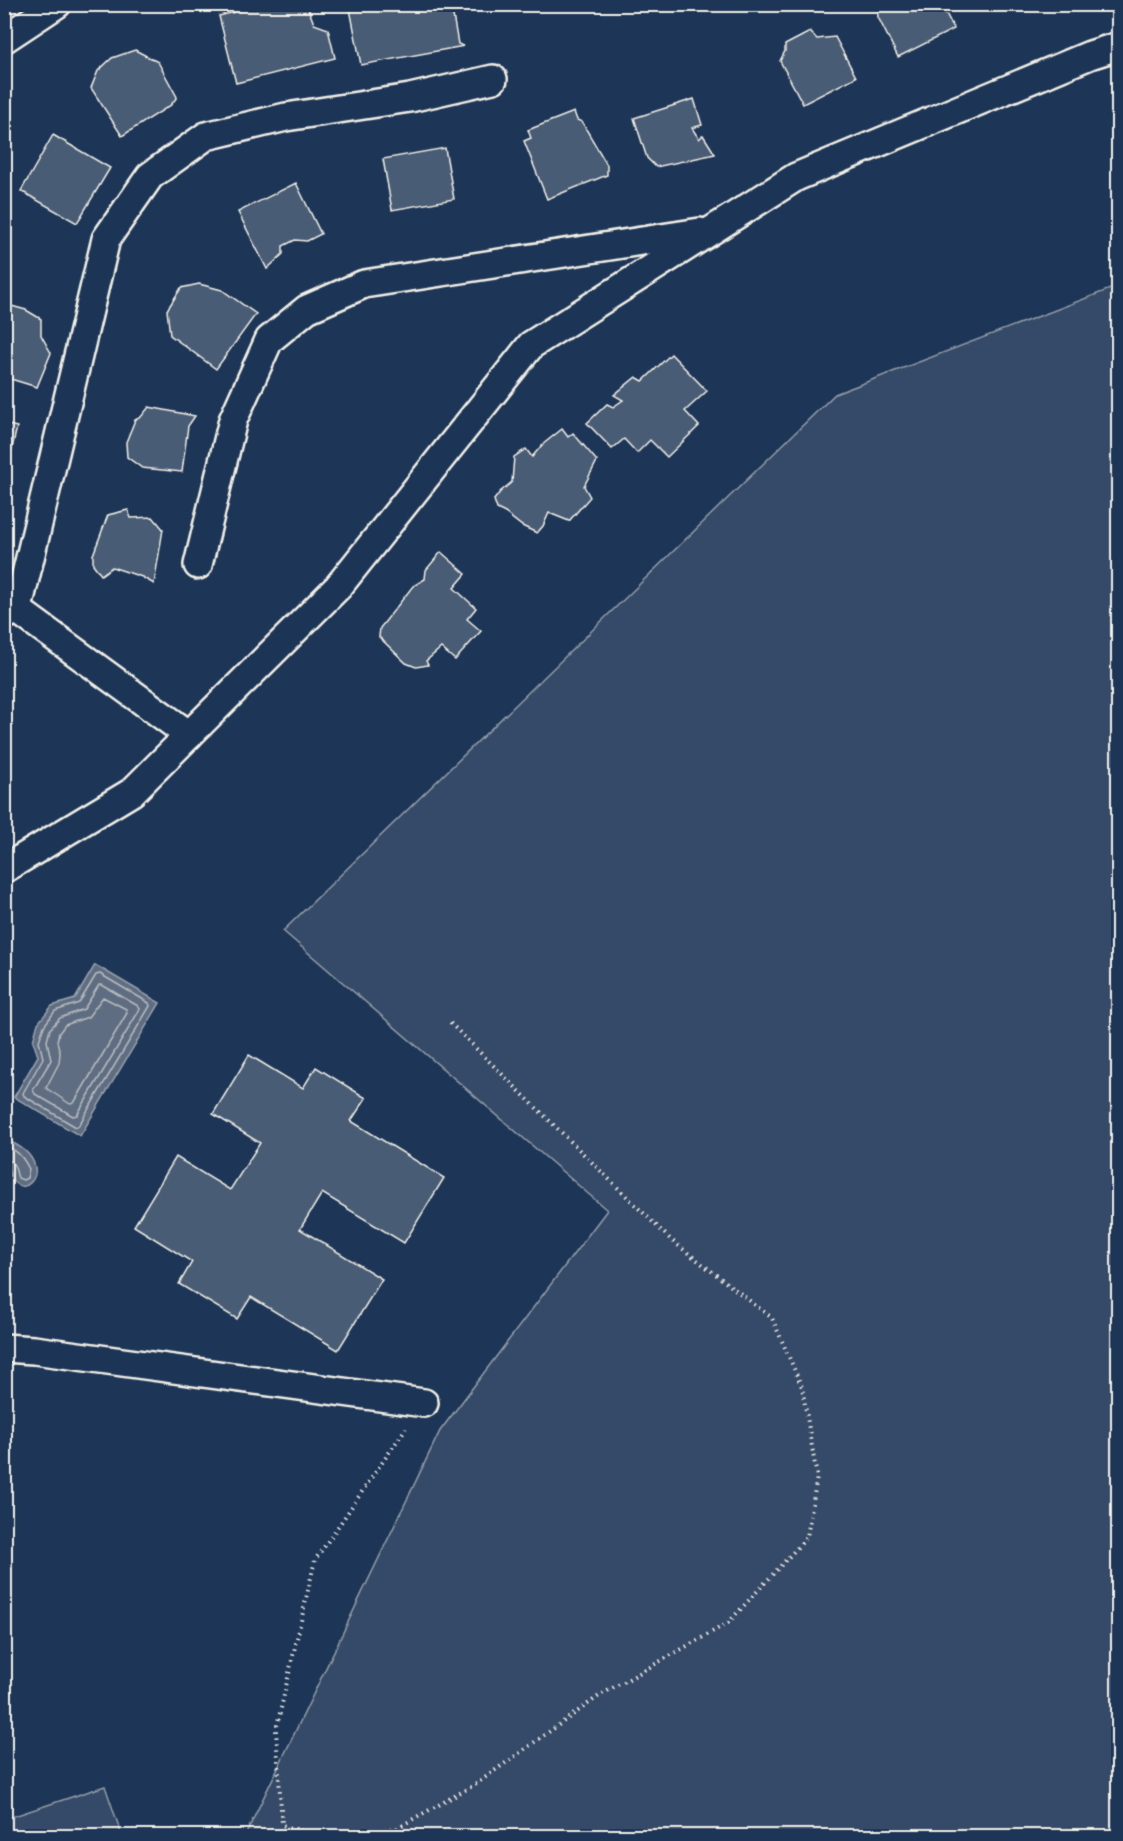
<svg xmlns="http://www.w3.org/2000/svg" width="1123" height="1841" font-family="Itim,sans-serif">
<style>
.green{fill:#354a67;stroke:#949ea8;stroke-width:1.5}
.water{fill:#5e6d82;stroke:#9aa2ab;stroke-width:1.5}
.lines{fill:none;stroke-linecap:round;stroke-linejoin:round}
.shore{stroke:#b8bcbf;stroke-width:1.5}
.building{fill:#485b74;stroke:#f4f1e8;stroke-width:1.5}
.minor-casing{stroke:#f4f1e8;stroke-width:32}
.path{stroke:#f4f1e8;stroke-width:4;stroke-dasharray:1.5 4.5;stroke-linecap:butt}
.minor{stroke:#1d3557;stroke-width:27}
</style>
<rect width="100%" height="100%" fill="#1d3557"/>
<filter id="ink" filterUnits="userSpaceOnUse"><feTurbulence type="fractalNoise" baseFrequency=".0167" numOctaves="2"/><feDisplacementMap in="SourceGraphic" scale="12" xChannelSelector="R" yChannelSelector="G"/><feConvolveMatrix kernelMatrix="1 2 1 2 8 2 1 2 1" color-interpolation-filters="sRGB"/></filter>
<g filter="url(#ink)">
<g class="green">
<polygon points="1118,286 1118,1836 245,1836 440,1431 607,1210 283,931 835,394"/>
<polygon points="105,1786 122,1836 5,1836 5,1819"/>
</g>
<g class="water">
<polygon points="95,965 160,1003 80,1136 14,1097 38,1056 33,1041 38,1023 52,1006 75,999"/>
<path d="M 4,1139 C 17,1144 32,1152 35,1167 C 38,1178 26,1192 16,1184 C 9,1179 11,1169 5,1164 Z"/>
</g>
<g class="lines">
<g class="shore">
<polygon points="100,974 149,1003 150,1006 79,1125 76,1127 24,1096 23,1093 43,1058 39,1041 44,1026 55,1011 79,1003 96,975"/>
<polygon points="99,985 102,985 138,1006 140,1009 77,1115 73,1116 35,1094 33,1090 51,1060 47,1041 50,1029 60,1018 84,1009"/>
<polygon points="103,997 126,1009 127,1013 74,1103 70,1104 46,1088 59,1063 60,1053 57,1041 59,1033 65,1025 88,1017"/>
<path d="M 4,1145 C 17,1150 23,1157 29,1169 L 27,1178 L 23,1180 L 18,1178 C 15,1170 16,1160 4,1159"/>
</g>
</g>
<g class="building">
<polygon points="250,4 307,5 314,24 328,29 335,58 236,83 219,16 250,8"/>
<polygon points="349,4 451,4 458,44 464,46 361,65"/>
<polygon points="878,4 941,4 954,29 898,57 878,17 877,6"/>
<polygon points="810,32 817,39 835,37 856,77 803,104 780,61 785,51 785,45"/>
<polygon points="135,50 158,62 177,97 171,105 122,136 91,88 98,71 112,58"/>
<polygon points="694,99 702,125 692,128 699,139 703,135 715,154 656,167 647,158 634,118"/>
<polygon points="574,112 577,120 582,122 607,165 607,175 547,199 524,141 531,138 528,130"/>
<polygon points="53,135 110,168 77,223 21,191"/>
<polygon points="445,148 454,199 392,210 383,159"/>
<polygon points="296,183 321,234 307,241 295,240 283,246 283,254 267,269 238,212"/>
<polygon points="199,284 222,290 256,314 216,369 170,335 167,310 181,288"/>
<polygon points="4,304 26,310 41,319 41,335 51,353 37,387 4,377"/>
<polygon points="671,354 707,391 685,411 699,426 667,457 650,440 637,453 624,439 612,449 587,423 607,404 613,407 623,400 614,395 636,377 643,381"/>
<polygon points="149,407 195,416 188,426 182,472 142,468 127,457 126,442 135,420 141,417"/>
<polygon points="4,424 17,427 4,482"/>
<polygon points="562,429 568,437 573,433 597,461 584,486 590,497 569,521 549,513 543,526 537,533 522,526 505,513 497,509 494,500 500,492 512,482 514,457 526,449 532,457 542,445"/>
<polygon points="128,510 131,518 153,517 163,529 154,584 142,577 112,567 101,575 93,564 93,555 108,515"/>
<polygon points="441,552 466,574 454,588 476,608 467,619 481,631 455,660 441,648 426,661 428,665 416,667 406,663 379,637 380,628 413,586 425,579 426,570"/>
<polygon points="249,1055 303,1088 316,1067 366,1098 351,1121 444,1178 404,1243 322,1193 300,1229 382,1279 338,1350 251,1297 237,1319 179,1284 192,1262 134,1226 176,1157 230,1190 260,1143 213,1114"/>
</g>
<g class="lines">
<defs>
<g id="minor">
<polyline points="4,39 57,4"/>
<polyline points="198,565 233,420 269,340 307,309 364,284 700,232"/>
<polyline points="4,600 189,735"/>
<polyline points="4,616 18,608 106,239 150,176 206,136 286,117 410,98 493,79"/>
<polyline points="4,869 132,792 189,735 338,587 531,345 796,177 1090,55 1118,46"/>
<polyline points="4,1348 34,1350 424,1403"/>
</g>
</defs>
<use href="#minor" class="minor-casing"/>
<g class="path">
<polyline points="319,1836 282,1825 276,1730 315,1560 406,1428"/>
<polyline points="337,1836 397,1828 476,1784 602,1694 728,1623 807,1537 817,1477 802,1387 772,1318 670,1239 449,1022"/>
</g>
<use href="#minor" class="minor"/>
</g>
</g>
<rect width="1123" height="1841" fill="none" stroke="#1d3557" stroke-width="24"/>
<rect x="12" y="12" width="1099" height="1817" fill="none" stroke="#f4f1e8" stroke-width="2" filter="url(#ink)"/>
</svg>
